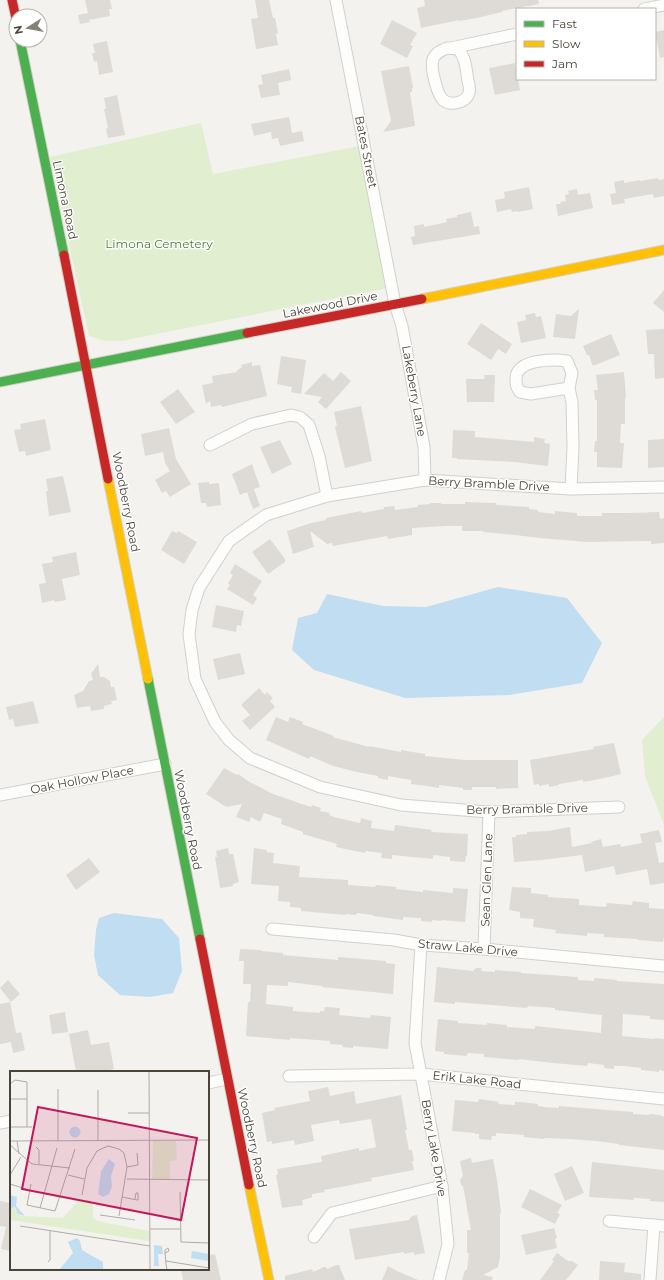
<svg xmlns="http://www.w3.org/2000/svg" width="664" height="1280" font-family="Montserrat,sans-serif">
<style>
.green{fill:#e1eecf}
.water{fill:#c0ddf1}
.building{fill:#dedbd6}
.lines{fill:none;stroke-linecap:round;stroke-linejoin:round}
.street-casing{stroke:#d2d0cb;stroke-width:13}
.fast-casing{stroke:#d3cfc5;stroke-width:11}
.slow-casing{stroke:#d3cfc5;stroke-width:11}
.jam-casing{stroke:#d3cfc5;stroke-width:11}
.street{stroke:#fdfdfc;stroke-width:11}
.fast{stroke:#4caf50;stroke-width:9}
.slow{stroke:#ffc107;stroke-width:9}
.jam{stroke:#c62828;stroke-width:9}
.labels{text-anchor:middle;stroke-width:3;stroke-linejoin:round;paint-order:stroke}
.street-label{font-size:12px;fill:#4b4439;stroke:#fff}
.park-label{font-size:12px;fill:#4a7f2a;stroke:#fff}
.inset-road{fill:none;stroke:#b0aca6;stroke-width:1}
.view{fill:#c2185b;fill-opacity:0.15;stroke:#c2185b;stroke-width:2}
.inset-edge{fill:none;stroke:#4b4439;stroke-width:2}
</style>
<rect width="100%" height="100%" fill="#f4f2ee"/>
<g class="green">
<polygon points="201,123 213,174 360,146 388,288 121,341 105,341 89,336 50,157"/>
<polygon points="664,717 664,825 645,776 642,740"/>
</g>
<g class="water">
<polygon points="498,587 567,598 602,643 582,683 509,695 405,698 314,670 292,650 298,618 317,613 327,594 383,606 426,607"/>
<polygon points="114,913 162,919 179,938 182,971 173,993 150,997 120,995 98,975 94,955 96,930 99,918"/>
</g>
<g class="building">
<polygon points="85,0 110,0 112,9 109,9 110,16 89,20 90,22 80,24 78,15 88,13"/>
<polygon points="255,0 269,0 273,18 275,18 278,33 276,34 278,45 256,49 251,19 258,18"/>
<polygon points="424,0 538,0 539,4 502,11 502,12 477,18 459,21 459,20 421,28 417,8 425,6"/>
<polygon points="392,20 417,33 410,45 413,46 407,58 380,44"/>
<polygon points="664,30 664,57 660,58 655,32"/>
<polygon points="107,41 113,72 99,75 97,61 94,62 92,53 95,53 93,44"/>
<polygon points="515,63 517,79 518,79 520,90 495,95 489,68"/>
<polygon points="409,66 413,88 412,88 412,92 410,92 415,126 383,132 391,121 381,71"/>
<polygon points="289,69 291,80 278,83 280,95 261,98 258,85 263,84 261,75"/>
<polygon points="117,95 125,135 108,138 106,129 108,128 104,109 106,109 104,98"/>
<polygon points="289,117 292,133 302,131 304,141 280,146 278,138 272,139 271,132 254,136 251,124"/>
<polygon points="658,178 659,180 664,179 664,196 654,198 653,194 624,199 625,203 612,205 610,194 616,193 614,182 624,180 624,183 640,180 640,181"/>
<polygon points="529,187 533,209 518,212 518,211 512,212 511,209 497,212 495,200 505,198 504,192"/>
<polygon points="577,189 578,195 590,193 593,208 558,216 556,204 561,204 560,202 566,201 565,195 569,194 568,191"/>
<polygon points="471,212 474,227 479,226 480,234 413,245 411,237 415,236 414,226 424,224 424,227 447,222 446,219 457,217 457,215"/>
<polygon points="664,290 664,312 653,303"/>
<polygon points="579,309 575,339 553,337 556,314 571,316"/>
<polygon points="535,313 536,317 541,316 546,338 521,343 517,322 526,320 525,315"/>
<polygon points="481,323 512,344 506,354 498,349 491,360 467,344"/>
<polygon points="664,329 664,378 655,379 654,354 648,354 646,330"/>
<polygon points="611,334 620,355 593,366 589,355 587,355 583,346"/>
<polygon points="281,356 306,360 301,394 291,392 292,387 277,384"/>
<polygon points="252,362 252,366 260,365 267,396 222,407 221,405 211,407 210,401 206,404 202,385 213,383 212,376 237,372 237,370 239,370 238,369 242,368 241,365"/>
<polygon points="341,372 351,381 326,409 318,402 322,397 304,394 324,373 333,381"/>
<polygon points="624,372 626,398 625,398 625,424 621,424 620,443 624,443 622,468 597,467 597,452 594,452 595,441 597,441 597,400 595,400 594,390 598,390 596,375"/>
<polygon points="484,375 495,375 494,402 467,402 466,379 485,379"/>
<polygon points="178,389 195,412 176,424 160,402"/>
<polygon points="361,406 372,461 345,468 335,427 337,426 334,412"/>
<polygon points="45,419 51,450 26,456 25,451 19,452 14,430 21,429 20,424"/>
<polygon points="169,428 176,459 191,484 170,497 166,491 162,493 155,480 170,471 165,463 163,452 145,456 141,434"/>
<polygon points="453,430 475,431 475,437 534,442 534,437 545,439 544,443 550,444 548,466 514,462 457,459 457,458 452,458"/>
<polygon points="664,439 664,467 648,468 648,440"/>
<polygon points="280,440 292,464 272,474 260,447"/>
<polygon points="252,464 260,487 254,489 260,506 253,509 247,492 240,495 232,474"/>
<polygon points="63,476 71,512 49,516 46,491 48,491 46,479"/>
<polygon points="209,482 209,484 219,483 221,505 207,507 206,503 201,503 198,483"/>
<polygon points="465,502 496,503 496,505 529,507 529,509 538,510 538,512 555,514 555,511 577,513 577,516 602,516 602,513 630,513 659,512 660,519 664,518 664,543 651,544 651,541 586,542 540,538 515,535 483,532 483,531 462,531 462,526 446,526 412,528 412,535 388,539 387,536 333,546 332,543 327,544 310,531 314,547 293,554 287,531 311,523 326,520 326,518 361,511 362,513 384,509 384,507 394,506 395,510 418,507 418,505 430,504 430,503 441,503 441,504 465,504"/>
<polygon points="172,531 177,533 178,531 197,542 184,564 161,550"/>
<polygon points="270,539 285,559 285,562 268,574 252,552"/>
<polygon points="76,552 80,575 62,579 66,600 55,602 54,600 42,603 39,584 46,583 42,564 53,562 52,557"/>
<polygon points="235,564 262,581 253,595 257,598 253,605 227,589 230,585 228,583 233,575 230,573"/>
<polygon points="216,605 244,611 241,626 237,625 236,632 212,627"/>
<polygon points="240,653 245,674 218,680 213,659"/>
<polygon points="98,664 100,677 104,677 110,681 111,687 114,687 117,700 111,701 112,704 104,706 104,709 91,711 90,706 77,708 74,695 83,691 89,681 93,680 91,674"/>
<polygon points="259,688 265,695 267,692 273,698 270,701 275,707 250,730 242,721 250,715 241,705"/>
<polygon points="33,701 39,723 15,727 13,719 9,720 6,707"/>
<polygon points="276,717 288,722 290,717 303,722 302,724 334,736 333,737 369,747 369,746 401,752 401,750 425,754 425,756 465,760 518,760 518,788 496,789 496,787 472,787 472,790 463,790 463,788 439,785 439,788 427,786 411,784 411,780 388,776 388,780 378,778 378,776 357,772 333,766 310,756 309,759 266,740"/>
<polygon points="614,743 621,774 600,779 583,782 583,780 559,784 559,785 549,787 549,784 539,786 539,784 534,785 530,760 594,749 593,747"/>
<polygon points="224,768 237,775 238,774 248,781 273,794 311,807 312,805 321,808 320,811 330,813 329,815 334,817 360,823 361,818 372,821 371,828 394,831 395,825 432,830 431,832 468,834 467,856 466,856 465,862 450,861 450,857 433,855 433,859 392,855 392,859 381,858 382,853 366,851 365,853 336,847 337,844 303,834 303,832 281,824 282,819 264,813 260,822 251,817 249,822 236,817 242,804 227,807 223,805 206,794"/>
<polygon points="570,827 572,847 592,843 591,842 601,839 603,847 620,844 621,847 642,843 640,834 659,830 662,842 655,843 659,863 664,862 664,883 650,885 647,869 616,875 614,866 585,872 582,855 542,860 514,862 512,837 516,837 516,835 527,834 527,832 548,831"/>
<polygon points="228,848 229,854 233,854 239,882 233,884 233,886 220,888 215,857 217,857 216,851"/>
<polygon points="254,848 267,850 267,852 274,853 273,863 300,866 299,877 348,880 348,885 375,887 376,885 396,887 396,889 423,892 423,890 453,893 453,888 468,889 465,922 442,920 441,921 432,920 432,922 421,921 421,918 403,917 403,920 373,916 373,915 357,913 356,915 346,914 346,915 301,911 301,908 290,907 290,902 278,901 279,886 251,884"/>
<polygon points="89,858 100,872 76,890 66,875"/>
<polygon points="512,887 531,888 531,893 548,895 548,897 579,899 579,905 606,907 607,903 632,905 633,901 649,903 649,908 664,909 664,937 663,942 638,940 638,939 604,937 604,934 587,933 587,936 555,933 556,930 533,927 534,919 520,918 520,912 509,910"/>
<polygon points="240,949 262,950 261,951 283,953 283,955 338,960 338,957 386,961 386,963 395,964 393,994 322,987 322,986 288,982 288,986 267,985 266,1004 293,1007 293,1011 320,1013 320,1011 324,1011 325,1007 340,1008 339,1015 370,1018 371,1015 391,1017 388,1049 353,1046 353,1048 342,1047 343,1045 330,1044 330,1041 290,1038 290,1040 246,1036 248,1002 250,1002 251,984 243,984 244,961 239,961"/>
<polygon points="437,967 473,971 476,968 481,968 482,971 495,972 495,970 521,972 521,973 578,977 578,980 594,981 594,979 596,978 617,980 617,981 664,984 664,1020 650,1019 650,1016 623,1014 622,1036 654,1039 655,1038 664,1039 664,1071 659,1070 659,1072 643,1070 641,1070 641,1068 625,1066 614,1066 614,1069 604,1068 604,1065 588,1063 587,1066 553,1063 519,1059 519,1060 484,1057 484,1054 468,1053 467,1055 466,1056 444,1054 444,1052 435,1051 438,1019 458,1021 458,1023 487,1025 487,1023 507,1025 507,1027 535,1029 535,1026 601,1033 602,1015 555,1010 555,1008 528,1006 527,1008 455,1002 455,1004 434,1002"/>
<polygon points="8,980 20,994 11,1002 0,988"/>
<polygon points="10,1002 16,1033 21,1032 25,1050 13,1053 11,1042 0,1044 0,1004"/>
<polygon points="65,1012 68,1032 52,1034 49,1015"/>
<polygon points="88,1030 91,1045 109,1042 114,1069 100,1072 76,1072 69,1034"/>
<polygon points="328,1087 330,1096 354,1091 356,1104 401,1095 407,1130 405,1130 409,1150 412,1150 414,1161 412,1161 414,1170 371,1178 372,1181 324,1190 325,1192 312,1194 312,1197 311,1198 302,1200 303,1205 282,1208 276,1175 278,1174 277,1169 322,1162 321,1156 359,1148 359,1151 376,1147 371,1119 340,1124 339,1120 311,1125 314,1141 295,1145 294,1140 272,1144 272,1141 267,1142 262,1113 275,1110 274,1108 310,1101 308,1091"/>
<polygon points="479,1099 499,1102 498,1104 515,1105 515,1102 520,1102 538,1104 538,1106 544,1107 559,1108 559,1106 633,1112 633,1114 649,1115 649,1114 661,1115 661,1116 664,1116 664,1150 619,1145 619,1144 596,1141 569,1139 544,1138 544,1139 524,1137 524,1135 496,1133 496,1136 492,1136 491,1140 479,1139 479,1134 475,1134 475,1133 452,1131 455,1100 478,1102"/>
<polygon points="471,1158 472,1163 493,1159 497,1180 501,1212 500,1213 500,1257 498,1267 483,1275 493,1277 492,1280 462,1280 465,1270 467,1270 469,1253 467,1253 467,1230 471,1230 463,1186 461,1185 460,1180 463,1176 460,1161"/>
<polygon points="592,1162 664,1170 664,1202 650,1201 650,1199 634,1198 634,1200 589,1197"/>
<polygon points="572,1166 584,1193 565,1201 554,1174"/>
<polygon points="530,1189 562,1205 557,1213 560,1214 555,1224 521,1207"/>
<polygon points="0,1201 11,1203 11,1251 1,1249 6,1227 0,1226"/>
<polygon points="417,1215 425,1253 414,1255 414,1252 404,1254 404,1252 355,1260 349,1229 409,1220 412,1216"/>
<polygon points="554,1228 557,1238 555,1239 557,1248 526,1255 521,1235"/>
<polygon points="557,1253 568,1261 572,1261 578,1265 566,1280 540,1280 554,1261 552,1260"/>
<polygon points="215,1254 221,1280 183,1280 181,1269 208,1269 208,1255"/>
<polygon points="600,1261 625,1263 624,1272 641,1274 641,1280 599,1280"/>
<polygon points="336,1265 339,1265 345,1280 285,1280 285,1276 312,1269 313,1272 324,1267 326,1267 327,1269"/>
<polygon points="388,1266 397,1271 418,1280 382,1280"/>
</g>
<g class="lines">
<defs>
<g id="street">
<polyline points="336,0 395,304 402,326 424,447 425,480"/>
<polyline points="644,9 664,5"/>
<path d="M 447,48 L 458,49 C 466,58 466,69 468,81 C 469,84 470,89 469,93 C 466,103 451,106 443,100 C 437,94 430,67 433,59 C 436,52 441,51 447,48 Z"/>
<polyline points="451,48 517,34"/>
<path d="M 569,388 L 531,394 L 520,392 C 516,387 516,384 516,378 C 517,359 553,359 567,361 L 572,373 L 569,388 L 572,402 L 573,447 L 571,489"/>
<polyline points="210,445 252,424 291,415 300,417 309,425 319,456 327,496"/>
<polyline points="0,795 165,764"/>
<polyline points="619,807 489,812 401,805 320,787 250,758 229,740 215,722 195,679 189,634 192,610 199,588 229,541 266,515 327,496 425,480 571,489 664,487"/>
<polyline points="272,929 394,940 421,945 484,949 664,966"/>
<polyline points="421,945 415,1043 442,1186 448,1244 439,1280"/>
<polyline points="484,949 489,812"/>
<polyline points="289,1076 421,1074 664,1099"/>
<polyline points="208,1083 227,1079"/>
<polyline points="0,1123 11,1121"/>
<polyline points="609,1221 664,1226"/>
<polyline points="314,1237 332,1213 442,1186"/>
<polyline points="650,1280 654,1225"/>
</g>
<g id="fast">
<polyline points="20,40 64,255"/>
<polyline points="0,382 247,333"/>
<polyline points="148,679 200,939"/>
</g>
<g id="slow">
<polyline points="422,299 664,250"/>
<polyline points="108,479 148,679"/>
<polyline points="249,1185 269,1280"/>
</g>
<g id="jam">
<polyline points="12,0 16,18"/>
<polyline points="64,255 108,479"/>
<polyline points="247,333 422,299"/>
<polyline points="200,939 249,1185"/>
</g>
</defs>
<use href="#street" class="street-casing"/>
<use href="#fast" class="fast-casing"/>
<use href="#slow" class="slow-casing"/>
<use href="#jam" class="jam-casing"/>
<use href="#street" class="street"/>
<use href="#fast" class="fast"/>
<use href="#slow" class="slow"/>
<use href="#jam" class="jam"/>
</g>
<g class="labels">
<g class="street-label">
<text transform="translate(366 152) rotate(79)" y="4">Bates Street</text>
<text transform="translate(65 200) rotate(78)" y="4">Limona Road</text>
<text transform="translate(330 305) rotate(-11)" y="4">Lakewood Drive</text>
<text transform="translate(414 391) rotate(80)" y="4">Lakeberry Lane</text>
<text transform="translate(489 484) rotate(3)" y="4">Berry Bramble Drive</text>
<text transform="translate(126 502) rotate(79)" y="4">Woodberry Road</text>
<text transform="translate(82 780) rotate(-11)" y="4">Oak Hollow Place</text>
<text transform="translate(527 809) rotate(-1)" y="4">Berry Bramble Drive</text>
<text transform="translate(188 820) rotate(79)" y="4">Woodberry Road</text>
<text transform="translate(487 880) rotate(-88)" y="4">Sean Glen Lane</text>
<text transform="translate(468 948) rotate(5)" y="4">Straw Lake Drive</text>
<text transform="translate(477 1080) rotate(6)" y="4">Erik Lake Road</text>
<text transform="translate(252 1138) rotate(78)" y="4">Woodberry Road</text>
<text transform="translate(434 1148) rotate(80)" y="4">Berry Lake Drive</text>
</g>
<g class="park-label">
<text x="159" y="248">Limona Cemetery</text>
</g>
</g>
<g transform="translate(10 1071)">
<rect width="199" height="199" fill="#f4f2ee"/>
<path d="M 143,70 L 166,70 L 167,89 L 160,90 L 160,108 L 142,108 ZM 69,129 L 80,129 L 83,133 L 83,146 L 87,150 L 139,160 L 139,170 L 0,149 L 0,138 L 4,137 L 11,145 L 53,147 Z" fill="#e1eecf"/>
<path d="M59.5 61a5.5 5.5 0 1 1 11 0a5.5 5.5 0 1 1-11 0ZM 99,88 L 105,93 L 101,105 L 102,115 L 99,123 L 93,126 L 88,123 L 91,100 ZM 0,124 L 7,126 L 6,135 L 15,145 L 8,143 L 5,136 L 0,138 ZM 67,167 L 70,170 L 72,179 L 93,191 L 93,199 L 49,199 L 63,182 L 58,171 ZM 144,174 L 152,175 L 153,183 L 148,183 L 149,195 L 144,195 ZM 182,180 L 199,183 L 199,190 L 181,187 Z" fill="#c0ddf1"/>
<path class="inset-road" d="M 139,0 L 140,199M 0,13 L 5,9 L 17,11 L 17,56M 0,28 L 17,28M 118,42 L 139,42M 0,56 L 22,56M 48,69 L 48,18M 88,69 L 88,19M 0,70 L 199,69M 7,70 L 9,83M 0,74 L 22,93 L 60,97M 26,76 L 29,79 L 29,93M 117,96 L 128,94 L 127,82M 0,104 L 11,86M 58,104 L 74,108M 117,108 L 199,109M 0,113 L 19,119M 21,113 L 17,134 L 45,140 L 65,78M 170,121 L 171,171 L 199,172M 72,124 L 77,97 L 87,80 L 98,75 L 109,78 L 114,82 L 117,96 L 109,145M 112,126 L 127,129 L 128,129 L 128,122 L 126,122 L 125,128M 30,137 L 47,77M 90,144 L 125,149M 10,155 L 140,175M 140,158 L 170,158M 155,182 L 159,180 L 158,177 L 155,179 L 155,182 L 156,193 L 157,199M 156,190 L 199,197M 38,191 L 40,189 L 40,160"/>
<path class="view" d="M 28,36 L 187,67 L 171,149 L 12,118 Z"/>
<rect width="199" height="199" class="inset-edge"/>
</g>
<rect x="516" y="8" width="140" height="72" fill="#ffffff" stroke="#b7b4b0"/>
<rect x="524" y="21" width="20" height="6" fill="#4caf50" stroke="#b7b4b0"/>
<text x="552" y="28" font-size="12" fill="#4b4439">Fast</text>
<rect x="524" y="41" width="20" height="6" fill="#ffc107" stroke="#b7b4b0"/>
<text x="552" y="48" font-size="12" fill="#4b4439">Slow</text>
<rect x="524" y="61" width="20" height="6" fill="#c62828" stroke="#b7b4b0"/>
<text x="552" y="68" font-size="12" fill="#4b4439">Jam</text>
<g transform="translate(28 28) rotate(259)"><circle r="19" fill="#ffffff" stroke="#b7b4b0"/>
<path d="M0-3L7 15L0 10L-7 15Z" fill="#868178"/>
<text y="-6" font-size="11" font-weight="bold" text-anchor="middle" fill="#4b4439">N</text>
</g>
</svg>
